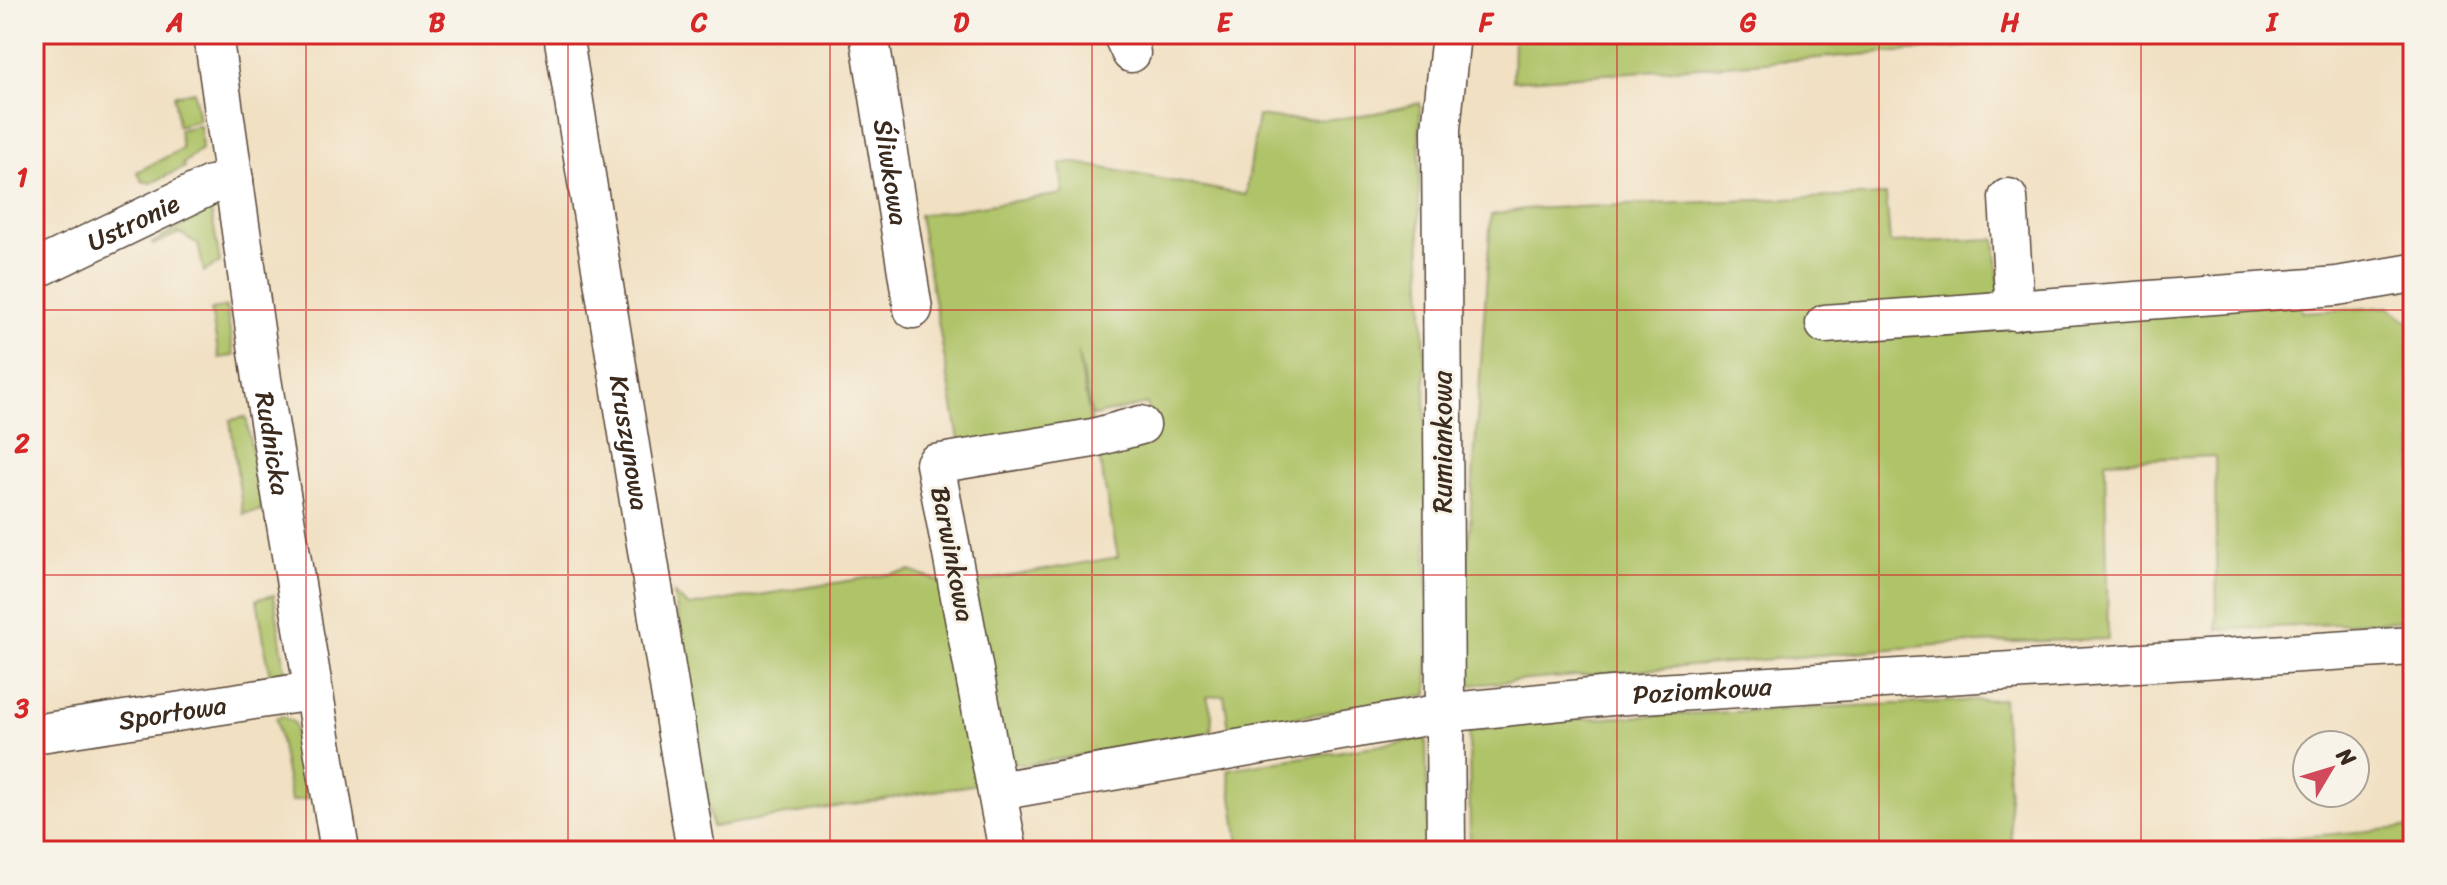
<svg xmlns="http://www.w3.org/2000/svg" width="2447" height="885" font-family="Sriracha,sans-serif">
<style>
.green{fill:#afc367;stroke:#757642;stroke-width:2}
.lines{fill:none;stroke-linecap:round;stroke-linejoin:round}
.street-casing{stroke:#564537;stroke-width:41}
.street{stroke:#fff;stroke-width:38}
.grid{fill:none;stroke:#d62828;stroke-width:2;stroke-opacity:0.55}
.labels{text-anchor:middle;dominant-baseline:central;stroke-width:6;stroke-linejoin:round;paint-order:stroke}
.street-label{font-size:26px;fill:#3b2a1e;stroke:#f7f3e8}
.neatline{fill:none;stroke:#d62828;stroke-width:3}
.grid-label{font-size:26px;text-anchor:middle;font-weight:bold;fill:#d62828}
</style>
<rect width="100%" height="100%" fill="#f7f3e8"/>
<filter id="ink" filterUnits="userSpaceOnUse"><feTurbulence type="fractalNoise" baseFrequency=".0125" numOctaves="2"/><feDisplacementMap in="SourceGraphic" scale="16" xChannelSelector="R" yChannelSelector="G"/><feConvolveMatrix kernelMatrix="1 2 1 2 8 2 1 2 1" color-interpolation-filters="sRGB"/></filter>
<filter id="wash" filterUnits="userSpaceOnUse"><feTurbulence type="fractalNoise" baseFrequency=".006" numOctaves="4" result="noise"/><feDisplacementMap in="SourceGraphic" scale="32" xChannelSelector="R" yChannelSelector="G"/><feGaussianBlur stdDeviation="1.8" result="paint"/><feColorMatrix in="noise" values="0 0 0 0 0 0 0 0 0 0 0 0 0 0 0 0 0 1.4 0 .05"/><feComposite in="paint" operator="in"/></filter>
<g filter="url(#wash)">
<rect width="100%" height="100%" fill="#f1e0c2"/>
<g class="green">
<path d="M1514,34H2136L1513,81Z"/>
<path d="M194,91L199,120L178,126L174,95Z"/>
<path d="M1420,103L1419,211L1425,357L1428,695L1229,729L1224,695L1207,697L1212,714L1211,732L1026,765L1014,763L1002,747L964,584L1118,557L1098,451L1155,438L1147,404L1092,416L1077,351L1091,424L961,451L919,215L1063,194L1060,164L1071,162L1246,195L1258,116C1315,125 1366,117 1420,103Z"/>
<path d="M200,125L202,148L183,164L185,167L151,183L142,181L137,172L182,149L179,130Z"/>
<path d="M1886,195L1890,243L1995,239L2000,292L2297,265L2302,312L2388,307L2413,325V620L2217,630L2215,456L2105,461L2108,639L1948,644L1459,686L1491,215L1525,209Z"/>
<path d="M211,210L220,262L204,272L198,244L179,233L153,245L152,243Z"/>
<path d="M226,307L234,356L219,358L211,310Z"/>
<path d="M246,417L262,510L243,514L230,420Z"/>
<path d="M910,571L944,583L978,784L712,827L696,744L699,741L674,594L689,606Z"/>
<path d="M274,595L285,670L270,676L257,599Z"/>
<path d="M2003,699L2012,851H1470L1469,731L1562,720Z"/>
<path d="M282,716L294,723L307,799L291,801L276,718Z"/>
<path d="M1426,738L1428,851H1240L1228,769Z"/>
<path d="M2413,827V851H2139Z"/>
</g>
</g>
<g filter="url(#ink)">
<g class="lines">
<g class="street-casing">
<g id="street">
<path id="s1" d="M213,34L262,379L340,851"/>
<path id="s2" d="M563,34L696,851"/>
<path id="s3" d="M869,34L913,309"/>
<path d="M1122,34L1131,53"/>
<path d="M2008,198L2015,311"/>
<path id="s4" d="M34,270L211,185L234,180"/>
<path d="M1825,324L2337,286L2413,273"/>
<path id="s5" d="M34,734L312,691"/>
<path id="s6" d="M998,791L1443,713L1611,696L2413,646"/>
<path d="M1008,851L935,464L1093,438L1141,425"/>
<path d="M1446,851L1441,129L1451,34"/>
</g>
</g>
<use href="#street" class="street"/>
</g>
</g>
<path class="grid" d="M306,34V851M568,34V851M830,34V851M1092,34V851M1355,34V851M1617,34V851M1879,34V851M2141,34V851M34,310H2413M34,575H2413"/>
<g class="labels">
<g class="street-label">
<text stroke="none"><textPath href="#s3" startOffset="140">Śliwkowa</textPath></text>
<text stroke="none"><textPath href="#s4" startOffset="110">Ustronie</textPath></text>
<text stroke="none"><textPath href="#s2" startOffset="414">Kruszynowa</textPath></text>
<text transform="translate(1442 442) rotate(-90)">Rumiankowa</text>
<text stroke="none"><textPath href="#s1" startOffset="414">Rudnicka</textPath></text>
<text transform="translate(953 554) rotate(79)">Barwinkowa</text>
<text stroke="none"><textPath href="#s6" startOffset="712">Poziomkowa</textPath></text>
<text stroke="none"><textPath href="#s5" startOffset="140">Sportowa</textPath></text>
</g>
</g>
<rect width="2447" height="885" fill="none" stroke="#f7f3e8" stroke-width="88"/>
<g transform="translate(2331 769) rotate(52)"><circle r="38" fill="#f7f3e8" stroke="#aca397" stroke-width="2"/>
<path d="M0-6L14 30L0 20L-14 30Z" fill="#d1495b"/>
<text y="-12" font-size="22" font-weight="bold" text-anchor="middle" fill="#3b2a1e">N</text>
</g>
<rect x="44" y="44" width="2359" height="797" class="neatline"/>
<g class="grid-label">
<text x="175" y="31">A</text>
<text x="437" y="31">B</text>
<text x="699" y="31">C</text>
<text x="961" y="31">D</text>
<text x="1224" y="31">E</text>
<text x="1486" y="31">F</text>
<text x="1748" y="31">G</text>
<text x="2010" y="31">H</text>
<text x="2272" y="31">I</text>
<text x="22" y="186">1</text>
<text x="22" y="452">2</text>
<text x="22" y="717">3</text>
</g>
</svg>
